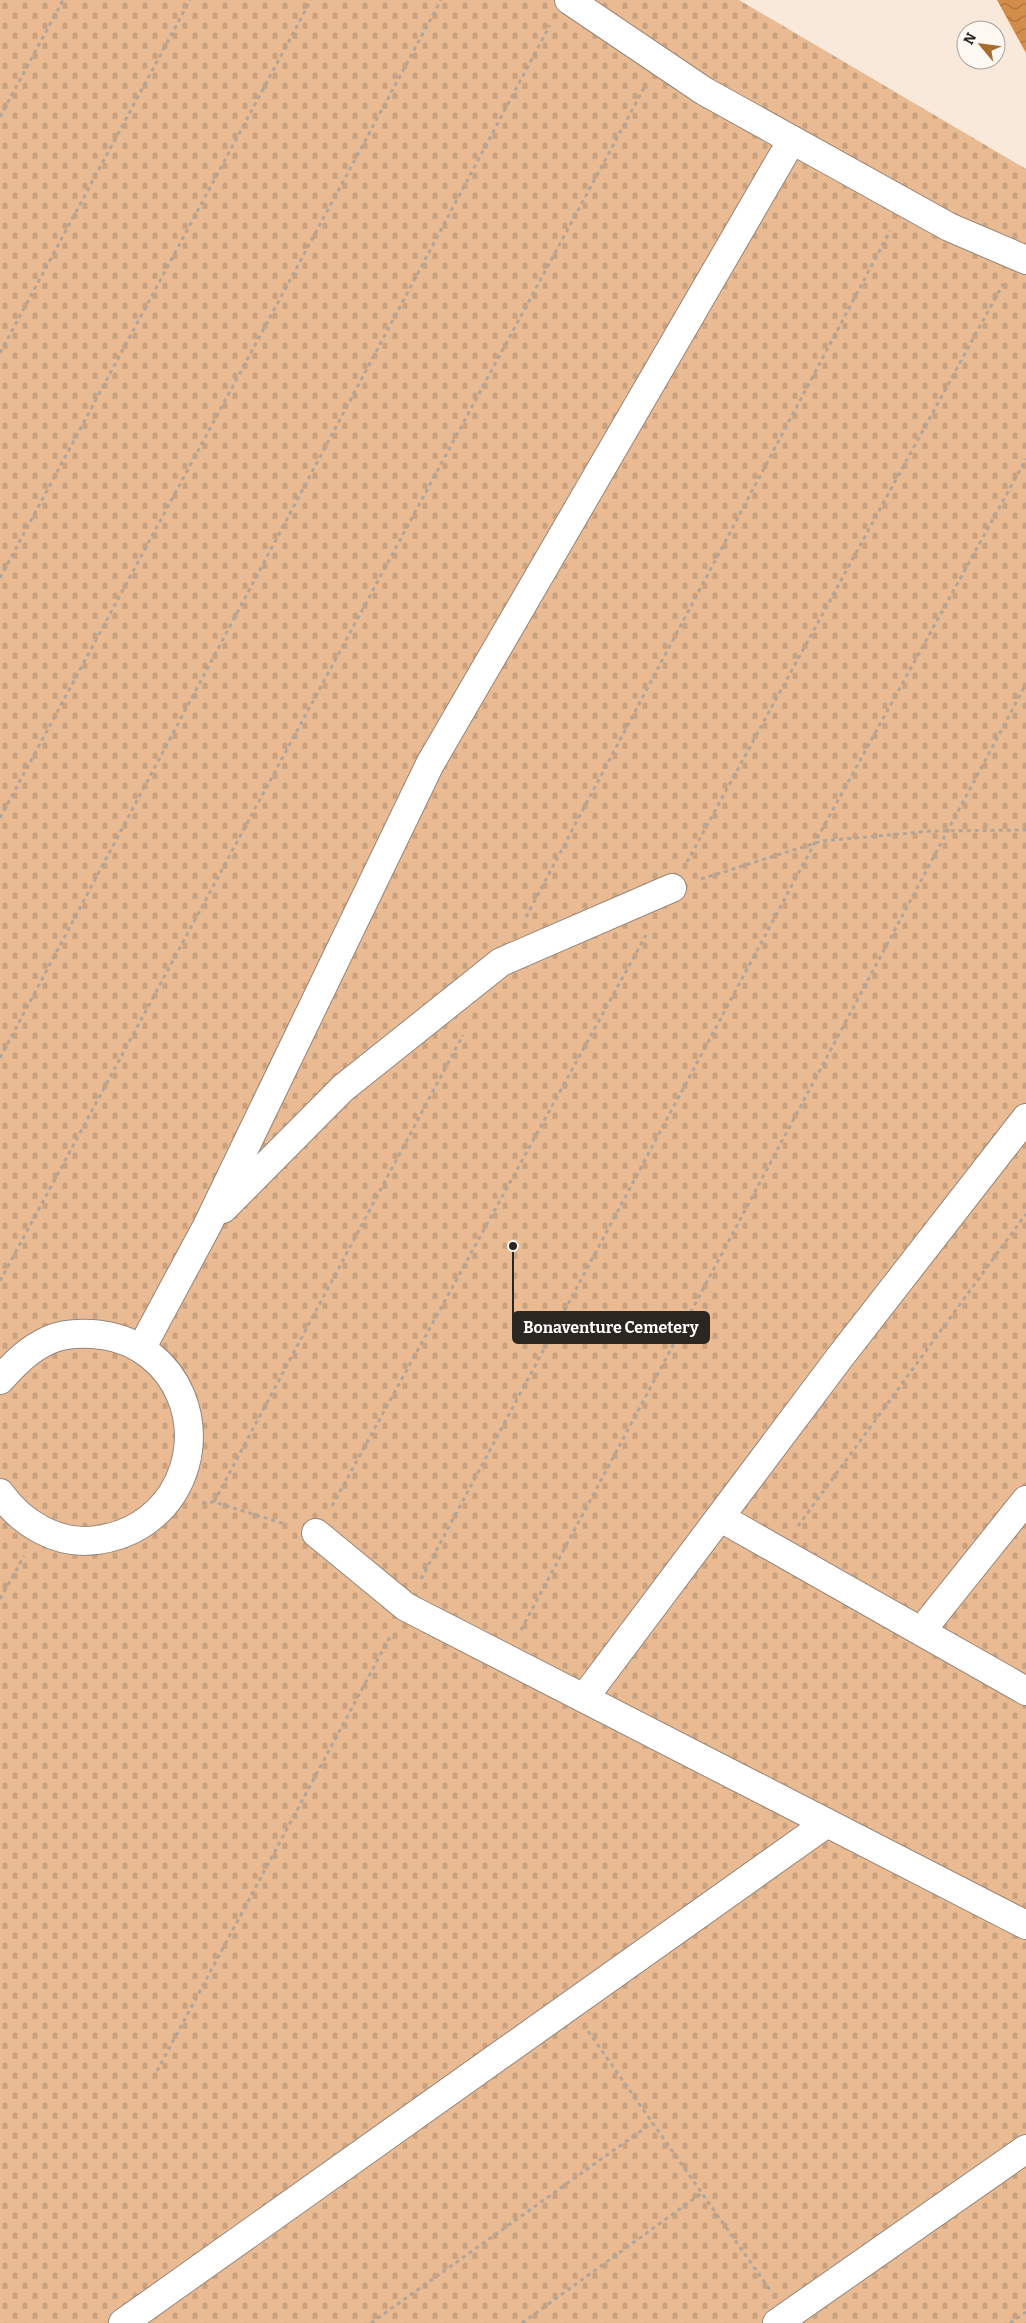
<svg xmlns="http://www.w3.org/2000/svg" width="1026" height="2323" font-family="Bitter,serif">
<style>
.cemetery{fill:url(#cemetery-stones)}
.water{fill:url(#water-waves)}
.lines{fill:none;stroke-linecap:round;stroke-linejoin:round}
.minor-casing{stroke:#95867a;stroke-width:30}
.path{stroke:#b1a59a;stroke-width:3;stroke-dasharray:4 4;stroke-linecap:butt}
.minor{stroke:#fff;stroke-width:28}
.leader{fill:none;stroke:#2c2621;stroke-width:2}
.callout-dot{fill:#2c2621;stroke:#fef8f2;stroke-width:2}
.callout{fill:#2c2621;stroke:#2c2621;stroke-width:2}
.callout-label{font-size:16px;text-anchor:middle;font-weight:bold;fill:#fff}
</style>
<defs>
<pattern id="cemetery-stones" width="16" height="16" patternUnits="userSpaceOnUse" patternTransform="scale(1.25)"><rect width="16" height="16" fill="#eabb92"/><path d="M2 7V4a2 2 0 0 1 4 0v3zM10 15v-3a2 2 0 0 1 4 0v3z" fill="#c9a17e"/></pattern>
<pattern id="water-waves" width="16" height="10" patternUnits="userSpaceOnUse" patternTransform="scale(1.25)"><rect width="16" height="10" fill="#d38d4b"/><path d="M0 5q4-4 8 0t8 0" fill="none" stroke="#ab733e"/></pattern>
</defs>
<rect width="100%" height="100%" fill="#f8e9db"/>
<path class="cemetery" d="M0,0H739L1026,169V2323H0Z"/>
<path class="water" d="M997,0H1026V53Z"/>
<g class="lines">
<g class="minor-casing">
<g id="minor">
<path d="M569,0L704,91L949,227L1026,260"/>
<path d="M223,1209L343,1088L501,962L672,888"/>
<path d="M141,1349L207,1226L430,764L792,140"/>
<path d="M0,1380C15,1363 29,1349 49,1340C65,1333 85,1333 102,1335C178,1346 212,1431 172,1494C155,1520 128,1536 97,1540C58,1546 21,1523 0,1493"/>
<path d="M721,1518L1026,1691"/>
<path d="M316,1533L406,1607L1026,1925"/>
<path d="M922,1630L1026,1500"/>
<path d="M584,1698L840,1357L1026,1118"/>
<path d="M123,2323L827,1823"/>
<path d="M777,2323L1026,2149"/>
</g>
</g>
<g class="path">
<path d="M0,117L63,0"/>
<path d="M0,353L190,0"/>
<path d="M0,578L311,0"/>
<path d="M0,818L441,0"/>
<path d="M687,862L1003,284"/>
<path d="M701,879L822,841L932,831L1026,830"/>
<path d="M526,917L890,231"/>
<path d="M0,1058L550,25"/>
<path d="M0,1281L644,88"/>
<path d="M214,1502L463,1035"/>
<path d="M202,1503L214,1502L285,1524"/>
<path d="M332,1506L646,935"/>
<path d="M798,1526L1026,1214"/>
<path d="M421,1579L814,844L1026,459"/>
<path d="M0,1599L24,1556"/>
<path d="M521,1630L1026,684"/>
<path d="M588,2031L770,2290"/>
<path d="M157,2071L391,1635"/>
<path d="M371,2323L652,2123"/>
<path d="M522,2323L702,2193"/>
<path d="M1010,2323L1026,2312"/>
</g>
<use href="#minor" class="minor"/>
</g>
<path class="leader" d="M513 1246L513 1327"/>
<circle class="callout-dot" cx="513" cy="1246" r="5"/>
<rect class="callout" x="513" y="1312" width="196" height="31" rx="5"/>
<g class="callout-label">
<text x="611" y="1333">Bonaventure Cemetery</text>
</g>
<g transform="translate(981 45) rotate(299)"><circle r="24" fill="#fef8f2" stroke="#aaa49e"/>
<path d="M0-4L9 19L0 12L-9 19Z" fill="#a96c2f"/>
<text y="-8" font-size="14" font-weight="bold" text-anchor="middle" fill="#2c2621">N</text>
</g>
</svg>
